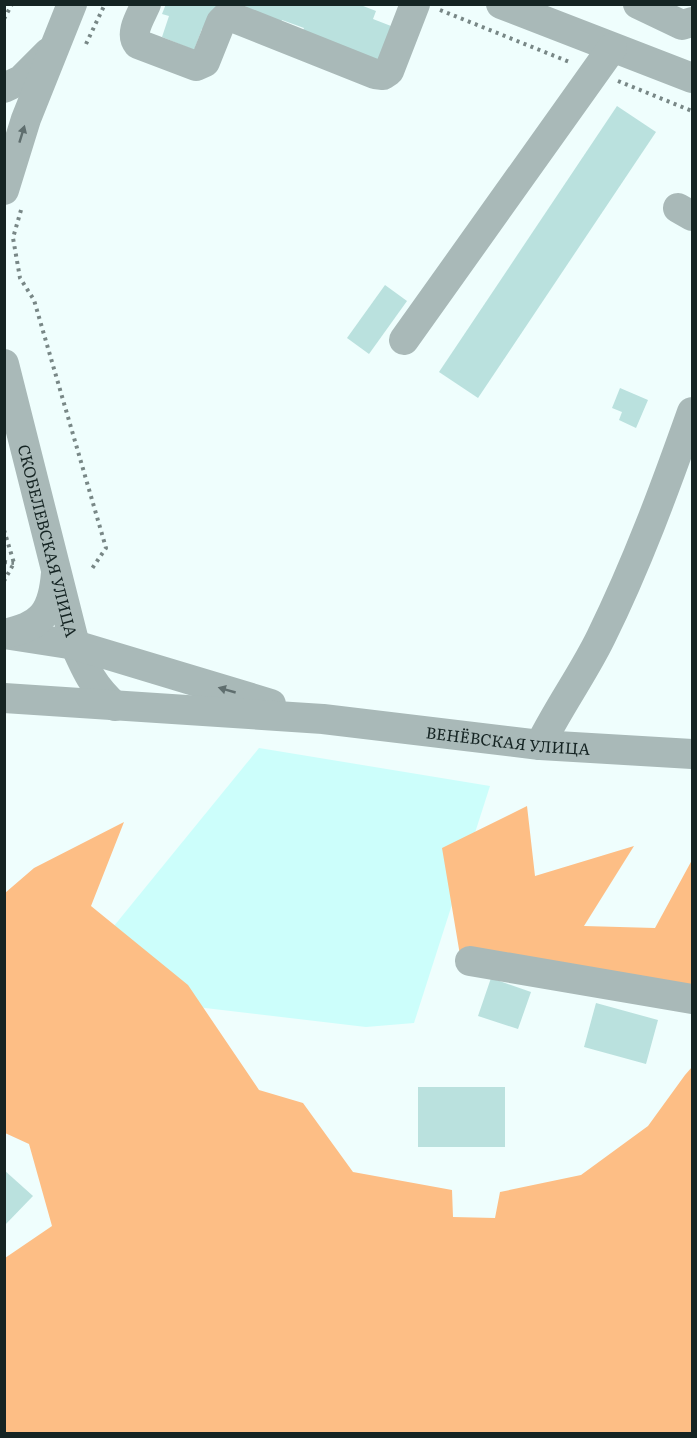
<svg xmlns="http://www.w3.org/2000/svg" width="697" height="1438" font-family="Literata,serif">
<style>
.built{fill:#ccfefb}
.forest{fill:#fdbe85}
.building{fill:#bae1de}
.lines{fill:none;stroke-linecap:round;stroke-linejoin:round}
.path{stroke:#788786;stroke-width:4;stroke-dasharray:3 4.5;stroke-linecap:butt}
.minor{stroke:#a9b9b8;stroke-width:30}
.oneway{fill:#5f6e6e}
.labels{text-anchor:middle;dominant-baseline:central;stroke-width:5;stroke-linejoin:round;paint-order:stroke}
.street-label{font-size:16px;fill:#152423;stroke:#effefd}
</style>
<rect width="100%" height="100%" fill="#effefd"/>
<path class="built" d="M259,748L490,786L414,1023L366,1027L61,991Z"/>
<g class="forest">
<path d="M527,806L535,876L634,846L584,926L655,928L692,860V1006L462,967L442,848Z"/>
<path d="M124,822L91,906L188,985L259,1090L303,1103L353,1172L452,1190L453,1217L495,1218L500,1192L581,1175L648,1126L685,1075L692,1067V1433H5V1258L52,1226L29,1144L5,1133V893L34,868Z"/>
</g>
<g class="building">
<path d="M166,4H219L209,31L202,29L194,50L162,37L169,16L162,14Z"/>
<path d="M241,4H358L376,11L373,19L391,26L374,71L302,33L304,28L282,20L280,24Z"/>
<path d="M617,106L656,132L478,398L439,372Z"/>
<path d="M385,285L407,301L369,354L347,338Z"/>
<path d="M620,388L648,400L636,428L619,420L622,412L612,408Z"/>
<path d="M491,978L531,992L518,1029L478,1016Z"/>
<path d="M596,1003L658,1020L646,1064L584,1047Z"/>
<rect x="418" y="1087" width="87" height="60"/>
<path d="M4,1170L33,1196L4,1226Z"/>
</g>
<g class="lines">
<g class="path">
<path d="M440,10L572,63"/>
<path d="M4,19L12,4"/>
<path d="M86,44L105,4"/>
<path d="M618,81L692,111"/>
<path d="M21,210L13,238L20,278L34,300L106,548L91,570"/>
<path d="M4,530L14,563L4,581"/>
<path d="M4,562L14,563"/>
</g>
<g class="minor">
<path d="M146,4C141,16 129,33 138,44L196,66L205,62L221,22L226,17H232L375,74L383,75L389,71L415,4"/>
<path d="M501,4L692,78"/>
<path d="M638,4L682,25L692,22"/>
<path d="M4,88L21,80L48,53"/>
<path d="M4,190L26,119L72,4"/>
<path d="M678,208L692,216"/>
<path d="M404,340L612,48"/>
<path id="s1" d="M4,364L75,645C87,672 93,686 115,706"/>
<path d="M4,634L75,645L271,704"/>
<path d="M4,634C43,626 53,611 56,573"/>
<path id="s2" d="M4,698L323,719L540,745L692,754"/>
<path d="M540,745C558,708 583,674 601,637C637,564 665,488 692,412"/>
<path d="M470,961L692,999"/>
</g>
</g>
<defs><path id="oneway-solid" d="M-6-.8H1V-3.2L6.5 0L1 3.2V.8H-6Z" transform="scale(1.5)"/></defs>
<g class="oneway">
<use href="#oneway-solid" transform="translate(22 134) rotate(-73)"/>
<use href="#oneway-solid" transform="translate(227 690) rotate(-164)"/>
</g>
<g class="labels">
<g class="street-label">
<text stroke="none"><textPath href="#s1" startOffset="182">СКОБЕЛЕВСКАЯ УЛИЦА</textPath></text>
<text stroke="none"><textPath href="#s2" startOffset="506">ВЕНЁВСКАЯ УЛИЦА</textPath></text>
</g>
</g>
<rect width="697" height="1438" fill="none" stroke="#152423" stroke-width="12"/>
</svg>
